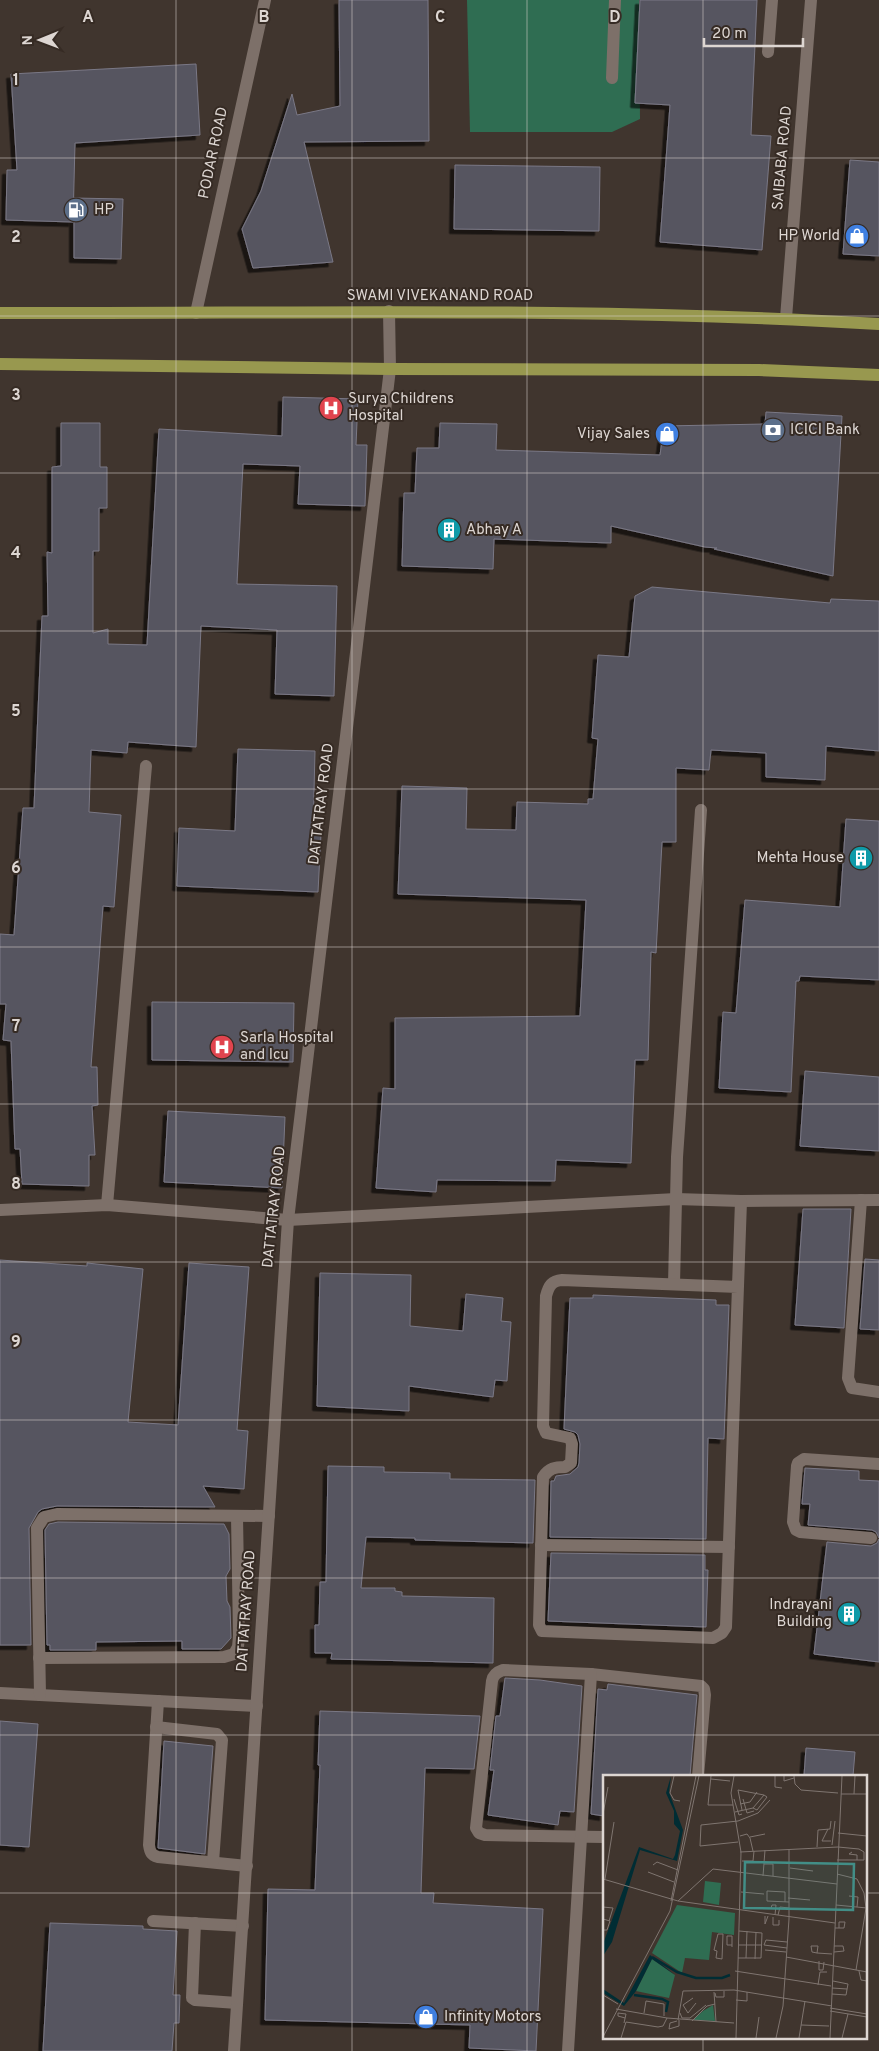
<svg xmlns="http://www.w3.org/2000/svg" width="879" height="2051" font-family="Overpass,sans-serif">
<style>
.green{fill:#2f6d52}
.building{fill:#565561;stroke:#7a7885;filter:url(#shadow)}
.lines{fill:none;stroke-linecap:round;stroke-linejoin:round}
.street{stroke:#7d7069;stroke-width:12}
.primary{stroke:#98984f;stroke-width:12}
.grid{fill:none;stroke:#ddd6d2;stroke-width:1;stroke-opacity:0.55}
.labels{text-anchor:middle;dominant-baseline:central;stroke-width:4;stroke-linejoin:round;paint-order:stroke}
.street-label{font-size:15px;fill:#ddd6d2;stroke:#362b24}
.poi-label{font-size:15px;fill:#ddd6d2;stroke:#362b24;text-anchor:start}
.inset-river{fill:none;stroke:#002d34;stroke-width:2.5}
.inset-road{fill:none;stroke:#7f7570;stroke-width:1}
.view{fill:#428e87;fill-opacity:0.15;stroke:#428e87;stroke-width:2.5}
.inset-edge{fill:none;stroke:#ddd6d2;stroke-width:2.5}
.grid-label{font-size:16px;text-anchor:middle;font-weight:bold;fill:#ddd6d2;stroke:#362b24;stroke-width:4;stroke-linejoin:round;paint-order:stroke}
</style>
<defs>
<filter id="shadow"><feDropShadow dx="-4.5" dy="4.5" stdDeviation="0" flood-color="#0009"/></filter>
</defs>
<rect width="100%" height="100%" fill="#40352e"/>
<path class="green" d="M467,0H639L640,119L612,132H470Z"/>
<g class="building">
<path d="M339,0H428L429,141L304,142L333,262L253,268L242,229L261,191L292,94L297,115L340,106Z"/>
<path d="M640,0H757L751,135L771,136L762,250L660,242L670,105L635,103Z"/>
<path d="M196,64L200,135L75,143L73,222L6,220L7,170H17L11,74Z"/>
<path d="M850,160L879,162V256L843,254Z"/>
<path d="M455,165L600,167L599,231L454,229Z"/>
<path d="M74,198L123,199L121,259L74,258Z"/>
<path d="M283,397L358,399L356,445H367L365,506L298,504L300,466L243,464L237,584L337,586L334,696L275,694L277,630L201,626L196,747L128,742L127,753L91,750L89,812L121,815L114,907L103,906L91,1067H97L98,1105L92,1106L95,1155H89V1186L22,1184L20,1149H15L11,1041L3,1040L6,1004H0V934L14,935L23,808H34L42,616H48L47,552L52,553V467L61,466V423H100V467H107V508H99V551H93V633L108,629V644L147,645L159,429L282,436Z"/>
<path d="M766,412L842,416L833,576L714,549L717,548L705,547L611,526V543L494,539L493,569L402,566L404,493H415L417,448H439L440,423L497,424L496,450L660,455L664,426L765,424Z"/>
<path d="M652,587L830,603L831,599L879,601V751L826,746L825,780L766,777V753L711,750L709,770L676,768V842H662L656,953L651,952L648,1060H635L631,1163L556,1160L555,1181L437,1180L436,1192L376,1188L383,1088L395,1089V1018L580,1016L586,900L398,894L402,786L467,788L466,829L516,830L517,802L588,804V799H593L598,739L592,738L598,655L629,657L635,596Z"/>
<path d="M238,749L315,751L313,834H321L318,892L177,886L179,828L235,831Z"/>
<path d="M846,819L879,821V980L800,976L799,981H796L791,1092L719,1088L723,1012L736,1013L745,900L840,907Z"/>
<path d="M152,1002L294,1003L293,1062L152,1060Z"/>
<path d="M805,1071L879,1077V1151L800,1146Z"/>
<path d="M168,1111L285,1117L282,1188L164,1182Z"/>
<path d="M803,1209H851L844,1328L795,1325Z"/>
<path d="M865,1259L879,1260V1330L860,1329Z"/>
<path d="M0,1260L87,1266V1263L143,1269L128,1422L178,1425L189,1263L249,1267L237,1430L248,1431L244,1489L203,1486L215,1507L57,1506L42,1509L38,1512L29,1528L31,1645H0Z"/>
<path d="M320,1273L411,1275L410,1326L463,1331L466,1294L503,1298L501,1321L511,1322L507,1381L495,1380L493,1397L409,1386V1411L317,1406Z"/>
<path d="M593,1295L716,1300V1305H729L724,1439L708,1438L706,1539L550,1537L551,1481H554L556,1476L570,1474L578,1467L579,1463L580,1444L578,1435L575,1432L564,1429L570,1298H593Z"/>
<path d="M328,1466L384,1467V1472L450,1473V1479L535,1480L533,1543L415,1540V1538L366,1537L361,1588H395V1591L402,1592V1596L494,1598L493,1663L331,1659L332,1653H315V1625H319L320,1582H326Z"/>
<path d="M805,1468L859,1471V1480L879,1481V1538L876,1532L872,1530L808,1525L810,1504H802Z"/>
<path d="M58,1522L224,1524L229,1534L230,1569L226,1576L227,1601L230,1607L231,1638L221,1649H182V1641L96,1642V1650H50V1645H47L45,1530L49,1524Z"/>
<path d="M879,1539V1662L814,1654L827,1542L871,1546L877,1543Z"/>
<path d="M551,1553L705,1555V1570H708L706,1627L548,1621Z"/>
<path d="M505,1678L540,1680L582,1686L574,1812L560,1811L558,1825L488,1815L494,1770H490L496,1716H500Z"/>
<path d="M608,1684L697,1695L690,1776H604V1816L591,1814L598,1689L607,1690Z"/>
<path d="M320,1711L480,1716L474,1769L425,1768L421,1893H434L433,1903L543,1909L536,2051L469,2048L470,2025L265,2020L268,1889L315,1890L320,1765H318Z"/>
<path d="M0,1721L38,1724L29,1847L0,1845Z"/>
<path d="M164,1741L213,1746L205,1854L158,1848Z"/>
<path d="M806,1748L855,1752L853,1776H804Z"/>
<path d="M50,1923L143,1926V1929L177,1931L173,1995H180L179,2023H174L172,2051H43Z"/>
</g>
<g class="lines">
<g class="street">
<path d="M768,52L772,0"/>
<path d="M612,78L615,0"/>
<path d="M196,313L265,0"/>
<path d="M786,318L811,0"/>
<path d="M861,1200L848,1378L852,1388L879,1392"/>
<path d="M107,1205L146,766"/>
<path d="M0,1210L107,1205L288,1220L676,1199L741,1201L879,1200"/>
<path d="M674,1284L677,1157L701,810"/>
<path d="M738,1287L562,1280C552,1281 549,1285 546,1296L543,1426L546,1433L570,1438L572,1444L571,1463L565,1467C555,1467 549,1468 543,1477L539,1625L542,1631L713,1638L722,1633L726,1627L741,1201"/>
<path d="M871,1538L800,1532L796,1530L793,1522L797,1466L798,1463L804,1459L879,1464"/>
<path d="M541,1545L729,1547"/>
<path d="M39,1658L224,1657L234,1654L238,1647L239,1636L237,1516"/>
<path d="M0,1693L257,1706"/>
<path d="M40,1695L37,1528L44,1517L57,1514L269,1516"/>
<path d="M158,1701L149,1845C150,1852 151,1855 158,1857L247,1866"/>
<path d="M156,1727L217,1734L222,1740L213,1862"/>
<path d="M604,1837L485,1835L479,1833L476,1828L492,1681C493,1675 497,1672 503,1670L591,1674L701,1686L704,1689L705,1695L698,1776"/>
<path d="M153,1921L243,1926"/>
<path d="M195,1923L192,1998L195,2000L237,2003"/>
<path d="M234,2051L288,1220L390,369L389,311"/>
<path d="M568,2051L591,1674"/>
</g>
<g class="primary">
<path d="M0,313C293,314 586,306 879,324"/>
<path d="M0,364L390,369L759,370L879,375"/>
</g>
</g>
<path class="grid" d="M176,0V2051M352,0V2051M527,0V2051M703,0V1776M0,158H879M0,316H879M0,473H879M0,631H879M0,789H879M0,947H879M0,1104H879M0,1262H879M0,1420H879M0,1578H879M0,1735H879M0,1893H604M865,1893H879M703,2037V2051"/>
<defs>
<g id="fuel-disc" transform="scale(1.25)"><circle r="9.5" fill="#5c6f8a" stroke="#362b24"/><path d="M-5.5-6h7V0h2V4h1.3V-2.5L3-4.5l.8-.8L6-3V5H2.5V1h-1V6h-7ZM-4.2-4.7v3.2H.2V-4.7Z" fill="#fff"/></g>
<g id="shop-disc" transform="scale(1.25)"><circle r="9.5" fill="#3f7fe0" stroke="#362b24"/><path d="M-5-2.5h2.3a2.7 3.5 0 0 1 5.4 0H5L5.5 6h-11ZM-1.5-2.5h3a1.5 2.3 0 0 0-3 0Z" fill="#fff"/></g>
<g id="hospital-disc" transform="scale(1.25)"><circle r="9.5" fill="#e0444e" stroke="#362b24"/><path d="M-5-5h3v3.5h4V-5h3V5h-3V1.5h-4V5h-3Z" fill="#fff"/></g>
<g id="bank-disc" transform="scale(1.25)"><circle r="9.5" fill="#5c6f8a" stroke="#362b24"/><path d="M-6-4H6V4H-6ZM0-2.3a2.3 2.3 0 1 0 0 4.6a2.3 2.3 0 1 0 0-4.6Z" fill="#fff"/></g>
<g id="building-disc" transform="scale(1.25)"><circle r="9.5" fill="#0f9aa8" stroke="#362b24"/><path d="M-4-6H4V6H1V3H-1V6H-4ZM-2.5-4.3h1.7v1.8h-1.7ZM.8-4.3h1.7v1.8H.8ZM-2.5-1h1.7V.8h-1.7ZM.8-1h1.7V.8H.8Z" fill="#fff"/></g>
</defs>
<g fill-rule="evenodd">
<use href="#fuel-disc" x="76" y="210"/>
<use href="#shop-disc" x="857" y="236"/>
<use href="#hospital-disc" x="331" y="408"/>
<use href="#bank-disc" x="773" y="430"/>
<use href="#shop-disc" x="667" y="434"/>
<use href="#building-disc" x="449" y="530"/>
<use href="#building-disc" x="861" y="858"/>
<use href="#hospital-disc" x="222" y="1047"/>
<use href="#building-disc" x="849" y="1614"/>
<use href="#shop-disc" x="426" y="2017"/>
</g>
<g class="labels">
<g class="street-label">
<text transform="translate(214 153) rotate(-78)">PODAR ROAD</text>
<text transform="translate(783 158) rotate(-85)">SAIBABA ROAD</text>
<text x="440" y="296">SWAMI VIVEKANAND ROAD</text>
<text transform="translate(322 804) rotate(-83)">DATTATRAY ROAD</text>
<text transform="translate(275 1207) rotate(-84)">DATTATRAY ROAD</text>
<text transform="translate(247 1611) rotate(-86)">DATTATRAY ROAD</text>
</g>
<g class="poi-label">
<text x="94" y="210">HP</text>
<text x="840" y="236" text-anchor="end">HP World</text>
<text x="348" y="399">Surya Childrens<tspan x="348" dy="17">Hospital</tspan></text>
<text x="790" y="430">ICICI Bank</text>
<text x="650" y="434" text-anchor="end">Vijay Sales</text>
<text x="466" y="530">Abhay A</text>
<text x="844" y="858" text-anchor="end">Mehta House</text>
<text x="240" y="1038">Sarla Hospital<tspan x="240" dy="17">and Icu</tspan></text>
<text x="832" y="1605" text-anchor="end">Indrayani<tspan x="832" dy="17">Building</tspan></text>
<text x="444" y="2017">Infinity Motors</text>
</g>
</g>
<g transform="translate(603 1775)">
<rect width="264" height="264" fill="#40352e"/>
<path d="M102,106L118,108L116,130L100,127ZM74,130L132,138L131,160L109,157L106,185L82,183L79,198L49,178ZM49,184L72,200L66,223L33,216ZM110,230L112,246L90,245L100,236Z" fill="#2f6d52"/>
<path d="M68,1L66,17L80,55L74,86L37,75L9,167L0,181V169L36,72L70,84L72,80L77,56L71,49V36L63,18ZM47,180L72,200L49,184L33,216L21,231L0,218V214L21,228Z" fill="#002d34"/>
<path class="inset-river" d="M49,182L74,197L93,203H119L127,200M31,220L59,224L65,227L63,237"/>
<path class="inset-road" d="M71,1L67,18L71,25L77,26M108,1L105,30H130M131,1L128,18L138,77L133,263M172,1V12L179,13M181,1V6L191,3M191,1L192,9L198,15L235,18M108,4L127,6M238,19H264M251,19L252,1M131,24L136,40L139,39M140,24L144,38L151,36M137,29L147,27L154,17M150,33L154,35L164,22L161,20M132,37L150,33L161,20L135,15L139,35M0,39L5,12M225,54L219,66H228M235,58L264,61M137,61L144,59L147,63L150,76M147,62L162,59M135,67L97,71L98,50L135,46L155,38L167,25M229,70L232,46M214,72L215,55L227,54L228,46M137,77L235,72M249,77L246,79L254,80V85M234,85H261V77L256,74L235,72M139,86H150L151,76M161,89H170V101M50,90L54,87L75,95M187,93L210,96M45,97L71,107M234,99L254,104L261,118L263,133L253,195M160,101L162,75M0,104L75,126L232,148M2,104L11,47M138,117L161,119M246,121L255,122L254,132M185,123L207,125M68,126L93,1M75,126L110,94L234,109M182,127V117L164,116V126L186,127M233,130L264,133M0,132L10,133L6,146M168,133L169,130H173L172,140M175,140L177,132L186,133M162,141V149L165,141M170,142V150H176V145M0,144L7,146L4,155H0M232,153H241L242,147H236V153M115,159H120L119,184L113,183L114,176L111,175ZM135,170H158M231,171H240L241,176L231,177M129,172V161H124V170H129M184,173L161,170L163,165L184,167M162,175L183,177M214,178L215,171H208L209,177L214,178L229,179M183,182L264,197M135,183H158L159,158L136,156M143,183L144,156M152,184L153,157M216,186V195H220L221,187M132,196L228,211M256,196L258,205L264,206M215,210L217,197H224M229,213L244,214M111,217L113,247M112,218L113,222H121V216M229,219L243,220L245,209L230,206M0,220L15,229M90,223L80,230L85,238L93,228M133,225L144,226V217M227,233L264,239M13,234L64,243M227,236L264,242M41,238L43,226L61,229V241M77,238L79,243H87L103,230M75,245L80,216L131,215L229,231M74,246L67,248L66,254L76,251V245M89,246L104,231L112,229M21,248L23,239L15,238V241L22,243M198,250L226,251M0,262L67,136L96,1M18,263L23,247L55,252L60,251L64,243L131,248M153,263L156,242M173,263L180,231L186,144V74M196,263L202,226M227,263L239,1M239,263L245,239"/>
<path class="view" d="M142,87L251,89L250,135L141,133Z"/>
<rect width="264" height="264" class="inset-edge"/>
</g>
<g class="grid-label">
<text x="88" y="22">A</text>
<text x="264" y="22">B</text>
<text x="440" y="22">C</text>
<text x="615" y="22">D</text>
<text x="16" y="85">1</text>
<text x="16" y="242">2</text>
<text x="16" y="400">3</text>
<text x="16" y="558">4</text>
<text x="16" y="716">5</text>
<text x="16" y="873">6</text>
<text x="16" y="1031">7</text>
<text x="16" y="1189">8</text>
<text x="16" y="1347">9</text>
</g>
<g transform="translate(40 40) rotate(269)" stroke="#362b24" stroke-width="4" paint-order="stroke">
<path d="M0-4L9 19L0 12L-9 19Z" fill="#ddd6d2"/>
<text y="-8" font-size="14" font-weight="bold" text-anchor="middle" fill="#ddd6d2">N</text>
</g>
<path d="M704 38v8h99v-8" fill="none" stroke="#ddd6d2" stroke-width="2.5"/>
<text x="712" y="38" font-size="15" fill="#ddd6d2" stroke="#362b24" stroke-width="4" paint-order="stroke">20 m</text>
</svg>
